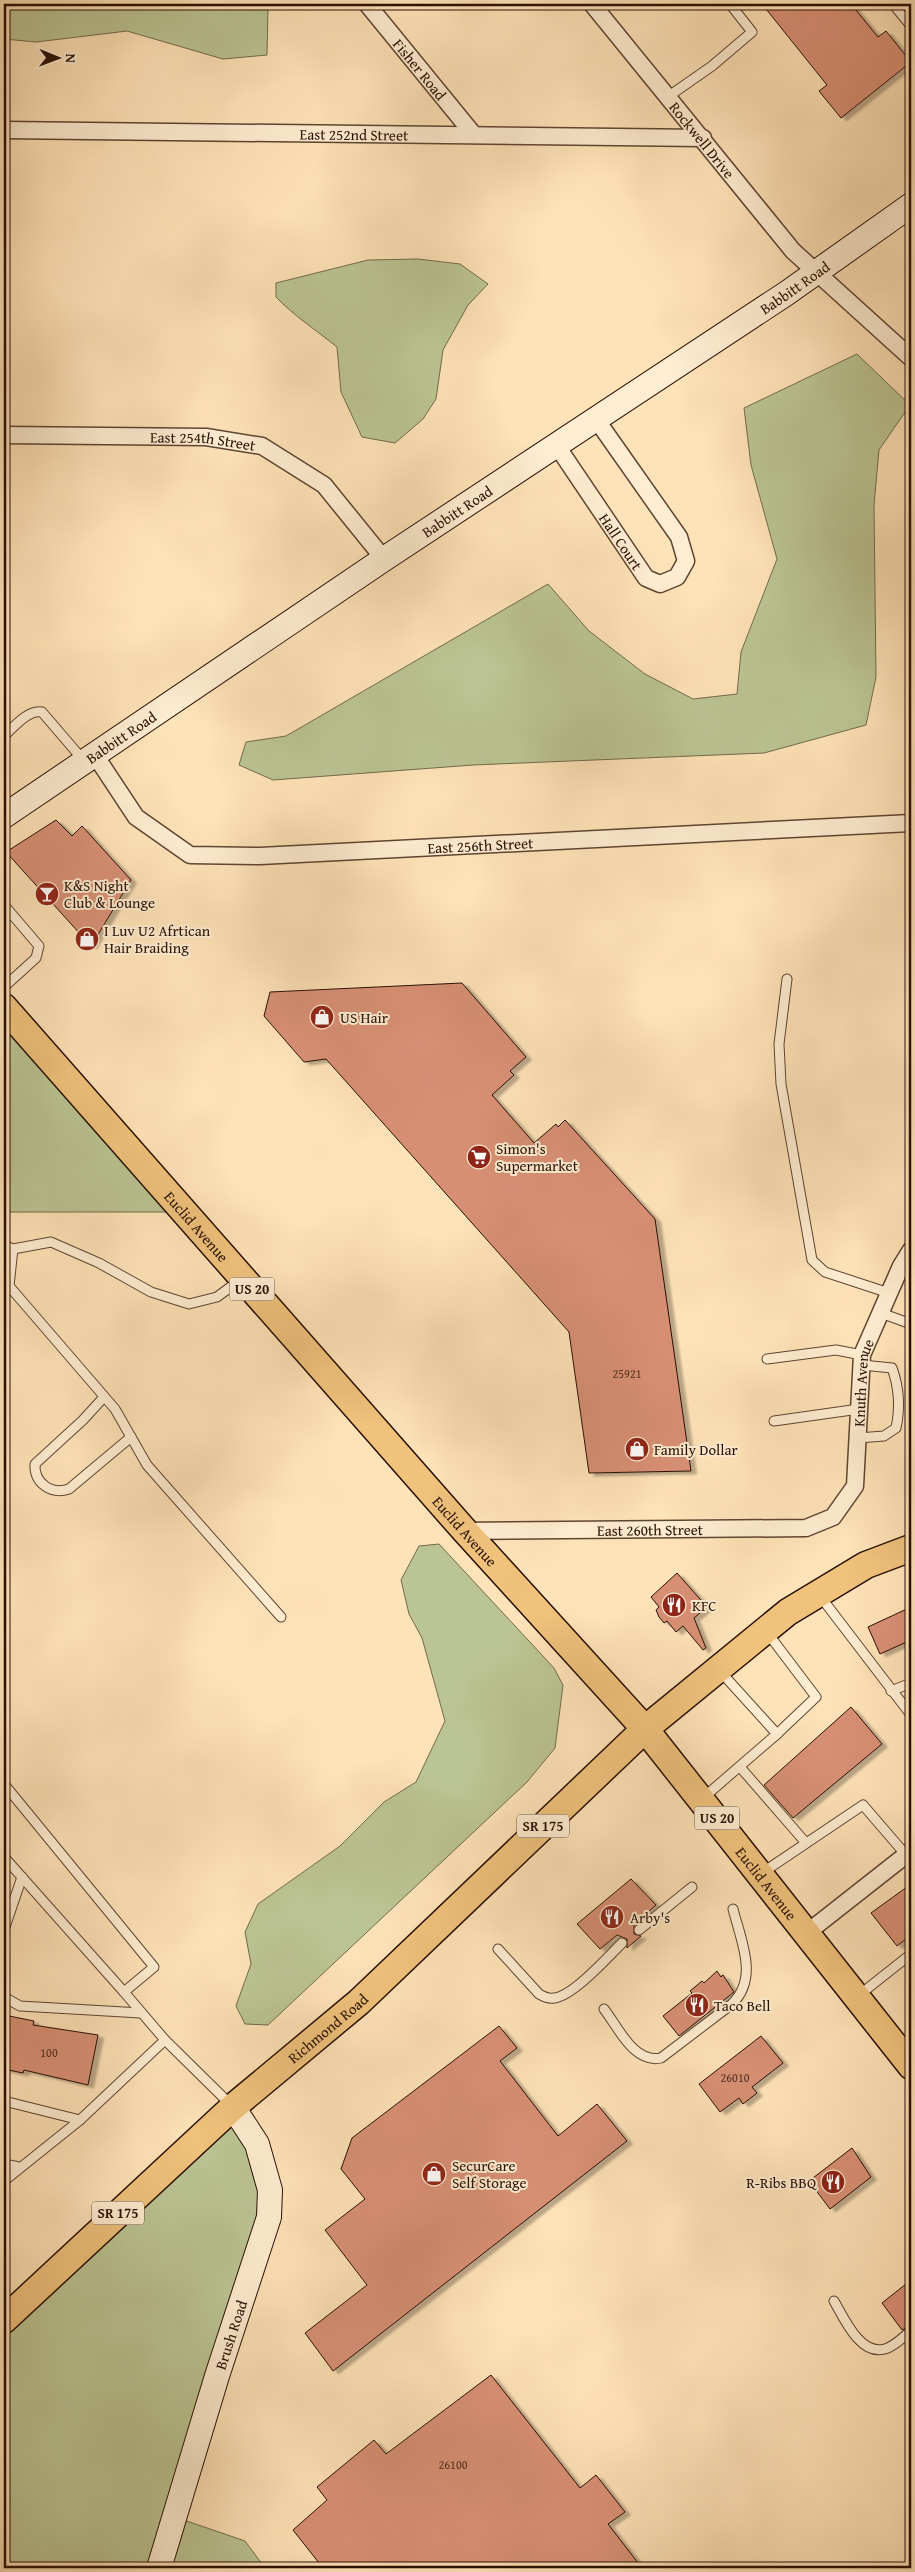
<svg xmlns="http://www.w3.org/2000/svg" width="915" height="2572" font-family="'Gentium Book Plus',serif">
<style>
.green{fill:#bbc593;stroke:#726a4c}
.building{fill:#d89074;stroke:#280f04;filter:url(#shadow)}
.lines{fill:none;stroke-linecap:round;stroke-linejoin:round}
.lane-casing{stroke:#5e4431;stroke-width:11}
.street-casing{stroke:#5e4431;stroke-width:19}
.secondary-casing{stroke:#280f04;stroke-width:26}
.primary-casing{stroke:#280f04;stroke-width:29}
.lane{stroke:#ffedd1;stroke-width:9}
.street{stroke:#ffedd1;stroke-width:16}
.secondary{stroke:#ffedd1;stroke-width:24}
.primary{stroke:#f0c27c;stroke-width:26}
.labels{text-anchor:middle;dominant-baseline:central;stroke-width:4;stroke-linejoin:round;paint-order:stroke}
.number-label{font-size:12px;fill:#542f20}
.shield{fill:#ffedd1;stroke:#685242;stroke-width:1}
.shield-label{font-size:14px;font-weight:bold;fill:#280f04}
.street-label{font-size:15px;fill:#280f04;stroke:#ffedd1}
.poi-label{font-size:15px;fill:#280f04;stroke:#ffedd1;text-anchor:start}
</style>
<defs>
<filter id="shadow"><feDropShadow dx="5.5" dy="3" stdDeviation="1" flood-color="#0004"/></filter>
</defs>
<rect width="100%" height="100%" fill="#ffe3b8"/>
<filter id="stains"><feTurbulence type="fractalNoise" baseFrequency=".004" numOctaves="4"/><feColorMatrix values="0 0 0 0 .2 0 0 0 0 .09 0 0 0 0 .02 0 0 0 .5 -.17"/></filter>
<radialGradient id="worn" r=".72"><stop offset=".6" stop-color="#630" stop-opacity="0"/><stop offset="1" stop-color="#630" stop-opacity=".3"/></radialGradient>
<g class="green">
<path d="M4,4H265L268,7L267,55L223,59L127,31L36,42L4,39Z"/>
<path d="M418,259L460,264L488,284L468,305L443,350L436,399L423,419L395,443L362,437L341,392L337,347C316,330 294,316 276,297V283L368,260Z"/>
<path d="M857,354L910,405L879,450L874,505L876,677L866,725L764,753L473,765L273,780L239,765L246,742L286,736L548,584L589,631L645,674L693,699L737,694L741,652L777,559L751,465L744,408Z"/>
<path d="M4,1007L184,1212H4Z"/>
<path d="M439,1544L554,1668L563,1685L555,1748L527,1782L268,2025L245,2024L236,2006L251,1964L245,1932L258,1904L340,1846L384,1802L416,1782L445,1721L422,1638L409,1614L401,1580L419,1546Z"/>
<path d="M233,2107L270,2190L175,2517L245,2541L265,2568H4V2320Z"/>
</g>
<g class="building">
<path d="M762,4H851L878,37L886,31L911,62L841,118L819,91L827,85Z"/>
<path d="M56,820L72,836L82,826L131,880L91,946L6,852Z"/>
<path d="M462,983L526,1057L510,1071L514,1075L492,1095L534,1143L556,1124L558,1127L565,1120L655,1219L691,1471L589,1473L569,1332L326,1059L304,1062L264,1016L270,992Z"/>
<path d="M677,1573L707,1607L694,1618L706,1648L703,1650L683,1626L676,1632L667,1621L664,1623L659,1617L656,1610L659,1607L651,1597Z"/>
<path d="M911,1607V1640L880,1654L868,1627Z"/>
<path d="M851,1707L882,1744L793,1818L764,1785Z"/>
<path d="M631,1879L656,1905L634,1924V1934L641,1936L627,1948V1939L617,1935L600,1949L577,1924Z"/>
<path d="M911,1884V1935L897,1946L871,1913Z"/>
<path d="M717,1971L721,1977L723,1975L734,1992L679,2036L663,2016L692,1993L690,1991L702,1981L704,1983Z"/>
<path d="M4,2015L34,2021L33,2025L98,2035L88,2085L24,2070L23,2073L4,2069Z"/>
<path d="M499,2026L517,2048L500,2061L558,2136L597,2104L627,2141L333,2371L305,2333L367,2285L325,2230L365,2199L341,2169L352,2138Z"/>
<path d="M761,2036L783,2063L752,2087L757,2093L743,2104L739,2098L720,2112L699,2084Z"/>
<path d="M852,2148L871,2177L830,2209L809,2181Z"/>
<path d="M911,2280V2325L902,2330L882,2303Z"/>
<path d="M491,2375L580,2488L596,2475L625,2512L608,2524L642,2568H323L293,2530L327,2500L317,2487L374,2440L386,2454Z"/>
</g>
<g class="lines">
<g class="lane-casing">
<g id="lane">
<path d="M893,4L911,26"/>
<path d="M669,96L712,66L752,32L730,4"/>
<path d="M4,736C13,728 28,709 42,712L84,761"/>
<path d="M4,905L39,946L36,958L4,987"/>
<path d="M787,979L779,1044L781,1084L812,1260L825,1272L889,1293"/>
<path d="M4,1245L13,1249L51,1242L99,1263L151,1292L189,1304L217,1297L240,1280"/>
<path d="M13,1249L9,1286L115,1409L147,1465L281,1617"/>
<path d="M881,1313L911,1324"/>
<path d="M767,1359L836,1350L862,1355"/>
<path d="M104,1397L83,1420L35,1464C34,1483 51,1495 69,1489L131,1437"/>
<path d="M774,1421L859,1409"/>
<path d="M858,1438L884,1436L896,1428C900,1409 899,1387 892,1368L862,1365"/>
<path d="M820,1596L911,1715"/>
<path d="M766,1631L816,1697L777,1734"/>
<path d="M891,1691L911,1683"/>
<path d="M740,1767L806,1843"/>
<path d="M4,1784L154,1967L124,1992L165,2040L231,2105"/>
<path d="M703,1798L777,1734L719,1670"/>
<path d="M4,1857L124,1992"/>
<path d="M762,1873L863,1805L906,1855"/>
<path d="M4,1930L22,1877"/>
<path d="M639,1930L692,1887"/>
<path d="M498,1949L539,1994C544,1997 548,1999 554,1998C573,1996 608,1957 622,1943"/>
<path d="M858,1996L911,1954"/>
<path d="M4,1997L20,2006L141,2013"/>
<path d="M604,2009C618,2027 634,2064 661,2058L732,2004C759,1978 741,1941 733,1909"/>
<path d="M4,2101L80,2120"/>
<path d="M4,2164L19,2167"/>
<path d="M4,2181L80,2120L165,2040"/>
<path d="M834,2301C844,2318 860,2356 885,2349C895,2346 903,2337 911,2331"/>
</g>
</g>
<g class="street-casing">
<g id="street">
<path id="s1" d="M367,4L474,135"/>
<path id="s2" d="M592,4L793,251L911,358"/>
<path id="s3" d="M4,130L703,138"/>
<path id="s4" d="M4,435L206,437L262,446L324,485L384,559"/>
<path id="s5" d="M557,446L646,578L660,584L677,577L686,561L679,537L596,419"/>
<path id="s6" d="M95,755L136,817L190,855L260,856L911,823"/>
<path id="s7" d="M465,1531L806,1528L833,1517L855,1486L862,1355L901,1266L911,1250"/>
<path d="M808,1932L911,1851"/>
</g>
</g>
<g class="secondary-casing">
<g id="secondary">
<path id="s8" d="M4,816L384,559L787,293L911,205"/>
<path id="s9" d="M159,2568L217,2376L269,2217L270,2190L257,2144L233,2107"/>
</g>
</g>
<g class="primary-casing">
<g id="primary">
<path id="s10" d="M4,1007L465,1531L645,1729L911,2066"/>
<path id="s11" d="M4,2320L233,2107L359,2002L645,1729L788,1612L866,1565L911,1548"/>
</g>
</g>
<use href="#lane" class="lane"/>
<use href="#street" class="street"/>
<use href="#secondary" class="secondary"/>
<use href="#primary" class="primary"/>
</g>
<defs>
<g id="bar-disc" transform="scale(1.25)"><circle r="9.5" fill="#8f2418" stroke="#ffedd1"/><path d="M-6-5H6L.8 .8V4.5H3.5V6h-7V4.5H-.8V.8Z" fill="#fff"/></g>
<g id="shop-disc" transform="scale(1.25)"><circle r="9.5" fill="#8f2418" stroke="#ffedd1"/><path d="M-5-2.5h2.3a2.7 3.5 0 0 1 5.4 0H5L5.5 6h-11ZM-1.5-2.5h3a1.5 2.3 0 0 0-3 0Z" fill="#fff"/></g>
<g id="supermarket-disc" transform="scale(1.25)"><circle r="9.5" fill="#8f2418" stroke="#ffedd1"/><path d="M-6-5.5h2.5l.6 2H6L4.5 2H-2.5L-4.4-4H-6ZM-1.5 3.2a1.3 1.3 0 1 0 .1 0ZM3 3.2a1.3 1.3 0 1 0 .1 0Z" fill="#fff"/></g>
<g id="restaurant-disc" transform="scale(1.25)"><circle r="9.5" fill="#8f2418" stroke="#ffedd1"/><path d="M-5-6h1v4h1v-4h1v4h1v-4h1v5L-1.5 .5V6h-2V.5L-5-1ZM5-6V6H3V1.5H1.5Q1.5-4 5-6Z" fill="#fff"/></g>
</defs>
<g fill-rule="evenodd">
<use href="#bar-disc" x="47" y="894"/>
<use href="#shop-disc" x="87" y="939"/>
<use href="#shop-disc" x="322" y="1017"/>
<use href="#supermarket-disc" x="479" y="1157"/>
<use href="#shop-disc" x="637" y="1449"/>
<use href="#restaurant-disc" x="674" y="1605"/>
<use href="#restaurant-disc" x="612" y="1917"/>
<use href="#restaurant-disc" x="697" y="2005"/>
<use href="#shop-disc" x="434" y="2174"/>
<use href="#restaurant-disc" x="833" y="2182"/>
</g>
<g class="labels">
<g class="number-label">
<text x="627" y="1373">25921</text>
<text x="49" y="2052">100</text>
<text x="735" y="2077">26010</text>
<text x="453" y="2464">26100</text>
</g>
<g class="shield">
<rect x="229.5" y="1277.5" width="45" height="23" rx="4"/>
<rect x="694.5" y="1806.5" width="45" height="23" rx="4"/>
<rect x="517" y="1814.5" width="52" height="23" rx="4"/>
<rect x="92" y="2201.5" width="52" height="23" rx="4"/>
</g>
<g class="shield-label">
<text x="252" y="1289">US 20</text>
<text x="717" y="1818">US 20</text>
<text x="543" y="1826">SR 175</text>
<text x="118" y="2213">SR 175</text>
</g>
<g class="street-label">
<text stroke="none"><textPath href="#s1" startOffset="84">Fisher Road</textPath></text>
<text stroke="none"><textPath href="#s3" startOffset="350">East 252nd Street</textPath></text>
<text stroke="none"><textPath href="#s2" startOffset="175">Rockwell Drive</textPath></text>
<text stroke="none"><textPath href="#s8" startOffset="951">Babbitt Road</textPath></text>
<text stroke="none"><textPath href="#s4" startOffset="199">East 254th Street</textPath></text>
<text stroke="none"><textPath href="#s8" startOffset="546">Babbitt Road</textPath></text>
<text stroke="none"><textPath href="#s5" startOffset="115">Hall Court</textPath></text>
<text stroke="none"><textPath href="#s8" startOffset="141">Babbitt Road</textPath></text>
<text stroke="none"><textPath href="#s6" startOffset="431">East 256th Street</textPath></text>
<text stroke="none"><textPath href="#s10" startOffset="292">Euclid Avenue</textPath></text>
<text stroke="none"><textPath href="#s7" startOffset="512">Knuth Avenue</textPath></text>
<text stroke="none"><textPath href="#s7" startOffset="185">East 260th Street</textPath></text>
<text stroke="none"><textPath href="#s10" startOffset="698">Euclid Avenue</textPath></text>
<text stroke="none"><textPath href="#s10" startOffset="1162">Euclid Avenue</textPath></text>
<text stroke="none"><textPath href="#s11" startOffset="436">Richmond Road</textPath></text>
<text stroke="none"><textPath href="#s9" startOffset="244">Brush Road</textPath></text>
</g>
<g class="poi-label">
<text x="64" y="885">K&amp;S Night<tspan x="64" dy="17">Club &amp; Lounge</tspan></text>
<text x="104" y="930">I Luv U2 Afrtican<tspan x="104" dy="17">Hair Braiding</tspan></text>
<text x="340" y="1017">US Hair</text>
<text x="496" y="1148">Simon's<tspan x="496" dy="17">Supermarket</tspan></text>
<text x="654" y="1449">Family Dollar</text>
<text x="692" y="1605">KFC</text>
<text x="630" y="1917">Arby's</text>
<text x="714" y="2005">Taco Bell</text>
<text x="452" y="2165">SecurCare<tspan x="452" dy="17">Self Storage</tspan></text>
<text x="816" y="2182" text-anchor="end">R-Ribs BBQ</text>
</g>
</g>
<rect width="915" height="2572" fill="none" stroke="#ffe3b8" stroke-width="20"/>
<rect x="5" y="5" width="905" height="2562" fill="none" stroke="#280f04" stroke-width="2.5"/>
<rect x="10" y="10" width="895" height="2552" fill="none" stroke="#280f04"/>
<g transform="translate(58 58) rotate(91)" stroke="#ffedd1" stroke-width="4" paint-order="stroke">
<path d="M0-4L9 19L0 12L-9 19Z" fill="#280f04"/>
<text y="-8" font-size="14" font-weight="bold" text-anchor="middle" fill="#280f04">N</text>
</g>
<rect width="100%" height="100%" filter="url(#stains)"/>
<rect width="100%" height="100%" fill="url(#worn)"/>
</svg>
